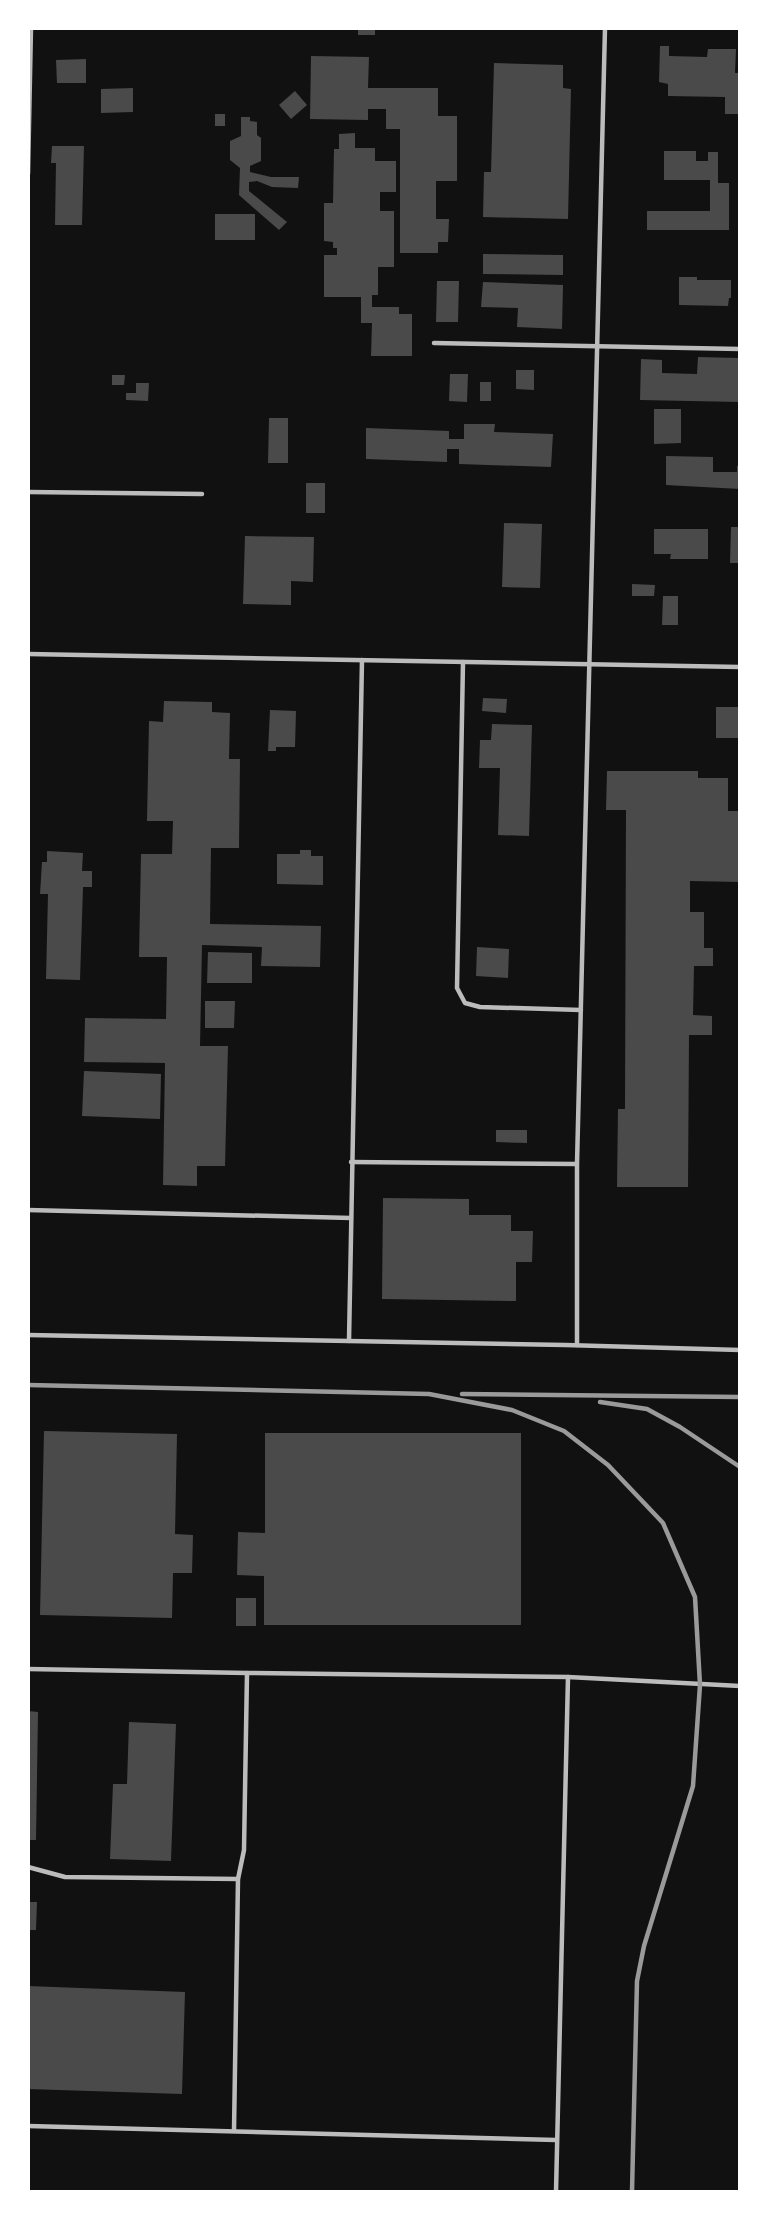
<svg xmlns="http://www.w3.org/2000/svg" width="768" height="2220" font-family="Mulish,sans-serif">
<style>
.building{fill:#4a4a4a}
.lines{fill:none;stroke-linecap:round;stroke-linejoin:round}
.service{stroke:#bcbcbc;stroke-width:4.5}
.rail{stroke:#9a9a9a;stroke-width:4.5}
</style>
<rect width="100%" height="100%" fill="#111"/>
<g class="building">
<rect x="358" y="28" width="17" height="7"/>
<path d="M660,46H669V56L707,57L708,49H736L735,73H740V114H725V97L668,96V84L659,82Z"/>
<path d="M311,56L369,57L368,88H438V116H457V181H436V219H449L448,242H438V253H400V129H386V109H368V120L310,119Z"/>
<path d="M86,59V83H57L56,60Z"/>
<path d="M494,63L563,65V88L571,89L568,219L483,217L484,172H491Z"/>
<path d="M133,88V112L101,113V89Z"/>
<path d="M295,91L307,105L291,119L279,105Z"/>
<rect x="215" y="114" width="10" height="12"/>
<path d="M241,117H250V121L257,122V135L261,138V161L250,166V172L271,177H299L298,188L272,187L257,181L249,182V191L287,222L279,230L239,195L240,168L230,160V141L241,136Z"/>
<path d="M355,133V148H375V161H396V192H380V211H394V267H378V295H372V307H399V314H412V356H371L372,323H361V297H324V255H337V248H333V242L324,241V203H333L334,149H339V134Z"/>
<path d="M52,146H84L82,225H55L56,163H51Z"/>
<path d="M664,151H696V161H708V152H718V183H729V230H647V211H710V180H664Z"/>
<rect x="215" y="214" width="40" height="26"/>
<path d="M483,254L563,255V275L483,274Z"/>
<path d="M679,277H697V280H731V298H729L728,306L679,305Z"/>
<path d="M437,281H459L458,322H436Z"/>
<path d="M483,282L563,285L562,329L517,327L518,308L481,307Z"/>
<path d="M698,357L740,358V402L640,400L641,359L662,360V373L697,374Z"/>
<path d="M516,370H534V390L516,389Z"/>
<path d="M450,374H468L467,402L449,401Z"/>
<path d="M112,375H125L124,385H112Z"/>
<rect x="480" y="382" width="11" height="19"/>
<path d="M136,383H149L148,401L126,400V393H136Z"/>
<path d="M654,409H681V443L654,444Z"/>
<path d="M269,418H288V463H268Z"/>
<path d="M464,424H495L494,432L553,434L551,467L459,464V449H447V462L366,459V428L449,431V439H464Z"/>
<path d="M666,456L713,457V472H737V466H740V489L666,485Z"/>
<rect x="306" y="483" width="19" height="30"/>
<path d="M504,523L542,524L540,588L502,587Z"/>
<path d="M731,527H740V563H730Z"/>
<path d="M654,529H708V559H670L671,554H654Z"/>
<path d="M245,536L314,537L313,582L291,581V605L243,604Z"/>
<path d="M632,584L655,585L654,596H632Z"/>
<path d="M663,596H678V625H662Z"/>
<path d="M483,698L507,699L506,713L482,711Z"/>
<path d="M164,701L212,702V712L230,713L229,759H240L239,848H211L210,924L321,926L320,967L261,966L262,947L202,945L200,1046H228L225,1166H197V1186L163,1185L165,1063L84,1062L85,1018L166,1019L167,957H139L141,854H172L173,821H147L149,721L163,722Z"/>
<rect x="716" y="707" width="24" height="31"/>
<path d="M270,710L296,711L295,747H276V751H268Z"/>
<path d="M492,724L532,725L529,836L498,835L500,768H479L480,740H491Z"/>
<path d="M607,771H698V778H728V811H740V882L690,881V912H704V948H713V966H694L693,1015L712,1016V1035H689L688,1187H617L618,1109H625L626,810H606Z"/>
<path d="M300,850H311V856H323V885L277,884V854H300Z"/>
<path d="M47,851L83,853L82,871H92V887H83L80,980L46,979L48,894H40L42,862H47Z"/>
<path d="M477,947L509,949L508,978L476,976Z"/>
<path d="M208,952L252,953V983H207Z"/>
<path d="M205,1001H235L234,1028H205Z"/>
<path d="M84,1071L161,1074L160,1119L82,1116Z"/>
<path d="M496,1130H527V1143L496,1142Z"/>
<path d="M383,1198L469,1199V1215H511V1231H533L532,1262H516V1301L382,1299Z"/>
<path d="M44,1431L177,1434L175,1534L193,1535L192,1573H173L172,1618L40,1615Z"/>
<path d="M265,1433H521V1625H264V1576L237,1575L238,1532L265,1533Z"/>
<rect x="236" y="1598" width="20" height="28"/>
<path d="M28,1711L38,1712L36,1840H28Z"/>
<path d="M129,1722L176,1724L171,1861L110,1859L113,1784H127Z"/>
<path d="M29,1902H37L36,1930H29Z"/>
<path d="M28,1986L185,1992L182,2094L28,2089Z"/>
</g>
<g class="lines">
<g class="service">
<path d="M28,174L31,28"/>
<path d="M434,343L740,349"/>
<path d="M28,492L202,494"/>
<path d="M28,654L740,667"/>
<path d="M463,662L457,988L465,1003L480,1007L581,1010"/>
<path d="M351,1162L577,1164"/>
<path d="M28,1210L351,1218"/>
<path d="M28,1335L565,1345L740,1350"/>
<path d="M349,1341L362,660"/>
<path d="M577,1345V1164L605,28"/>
<path d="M28,1669L247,1673L568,1677L740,1686"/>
<path d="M28,1867L65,1877L238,1879"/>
<path d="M28,2126L556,2140"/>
<path d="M234,2131L238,1879L244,1850L247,1673"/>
<path d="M556,2192L568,1677"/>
</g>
<g class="rail">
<path d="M28,1385L429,1394L512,1410L564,1431L608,1465L663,1523L695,1597L700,1685L693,1786L644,1946L637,1981L632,2192"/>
<path d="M462,1394L740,1397"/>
<path d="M600,1402L647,1409L680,1427L740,1467"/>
</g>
</g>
<rect width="768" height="2220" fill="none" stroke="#ffffff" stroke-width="60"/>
</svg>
